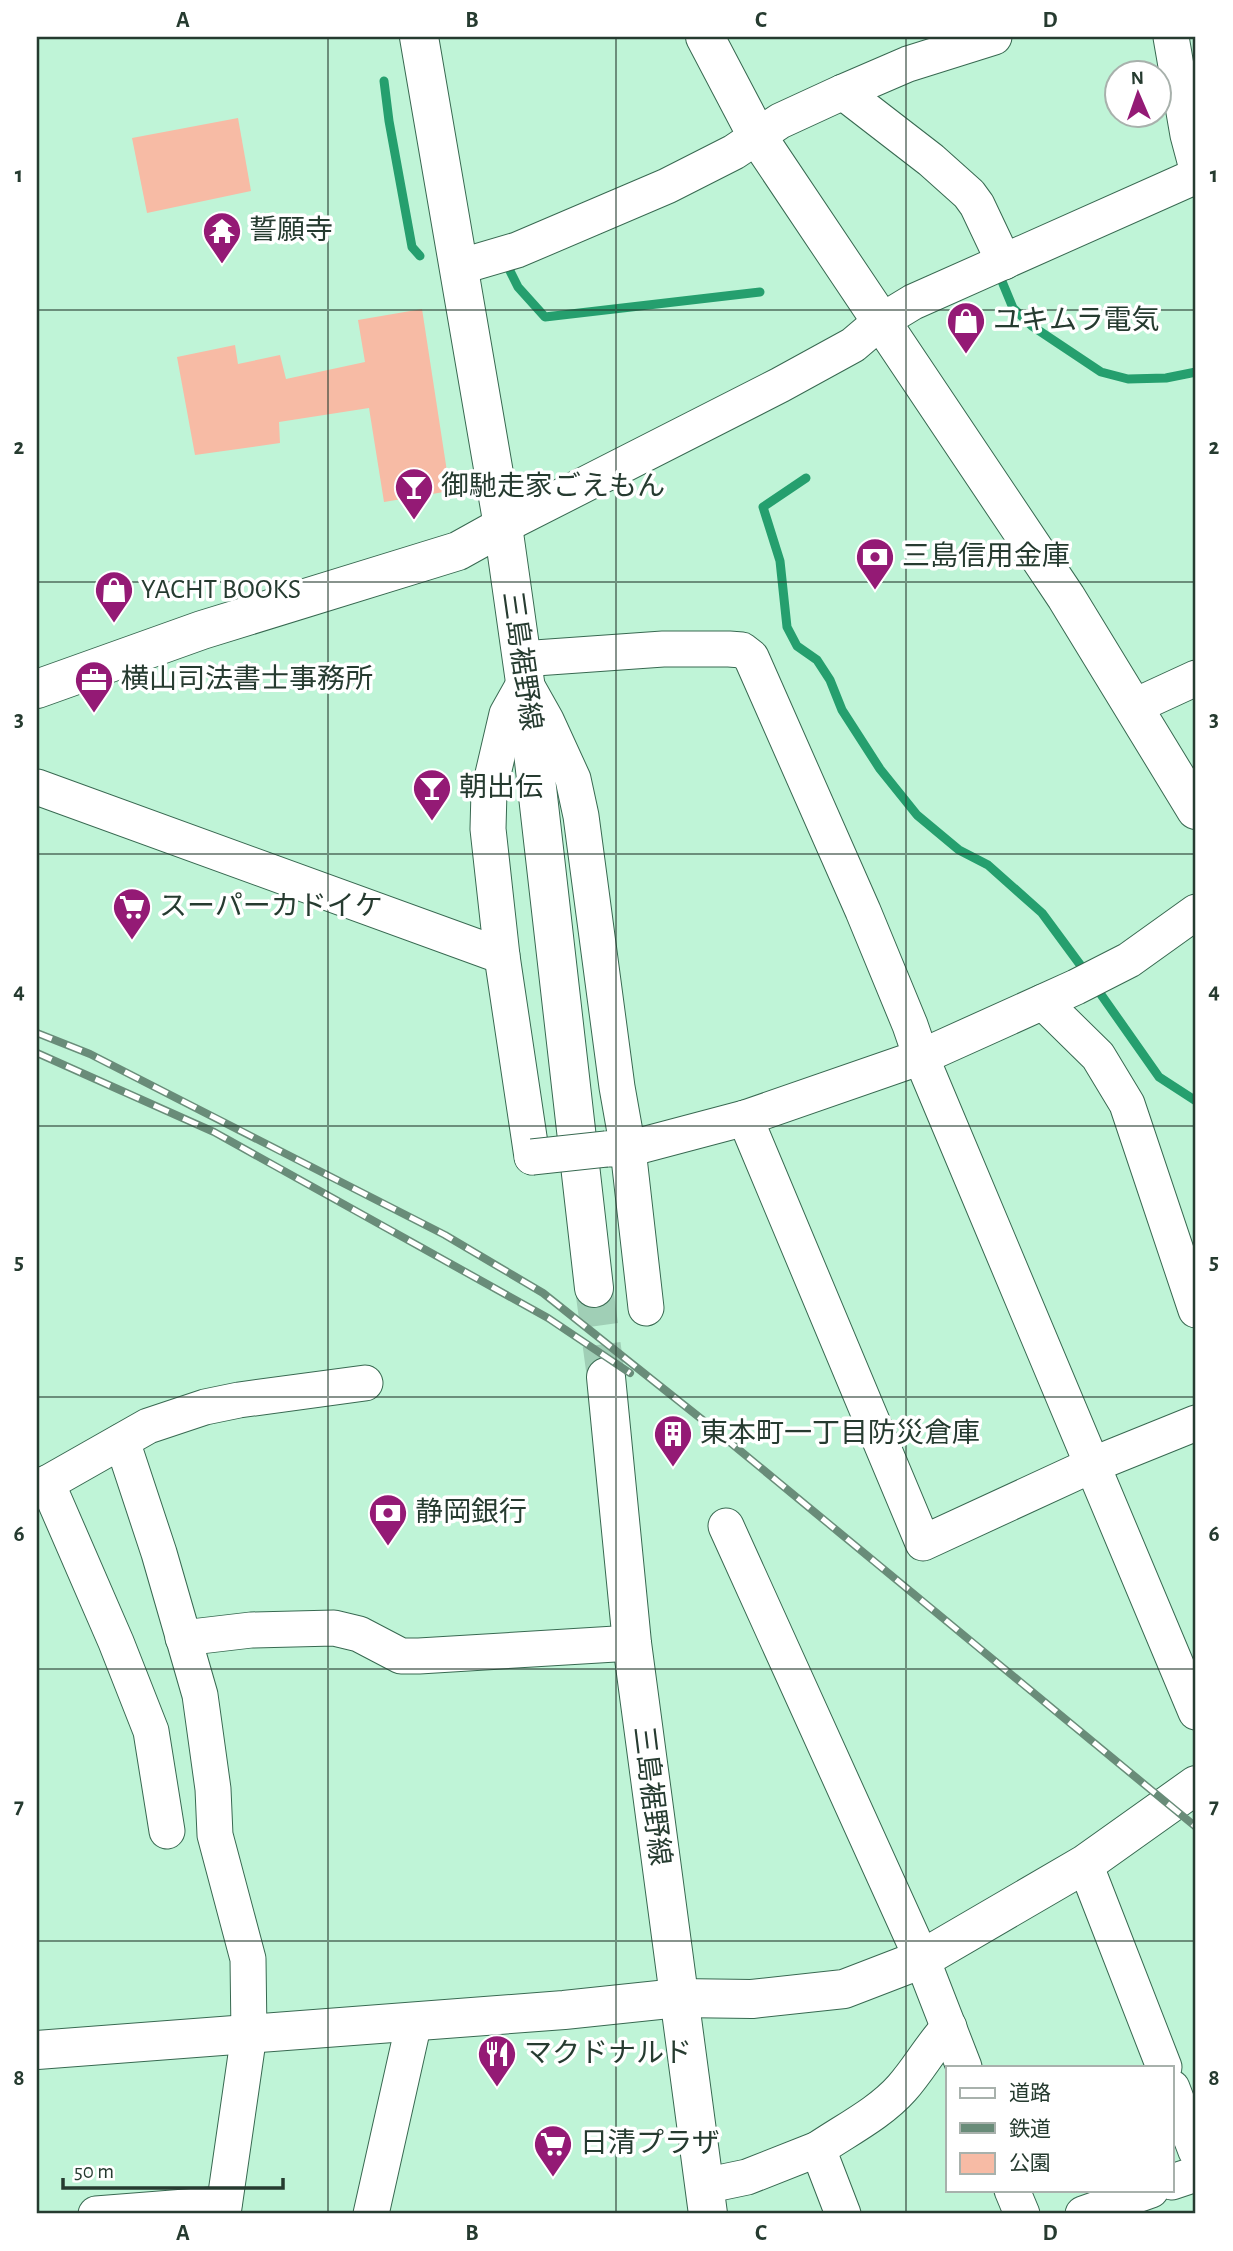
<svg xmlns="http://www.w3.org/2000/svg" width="1233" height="2251" font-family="'Alegreya Sans','Noto Sans JP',sans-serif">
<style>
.green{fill:#f7bba5}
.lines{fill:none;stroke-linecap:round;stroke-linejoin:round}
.stream{stroke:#259f6e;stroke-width:9}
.primary-tunnel{stroke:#a0cfb6;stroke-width:38;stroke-dasharray:38 19;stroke-linecap:butt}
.street-casing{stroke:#386951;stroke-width:37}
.secondary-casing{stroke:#386951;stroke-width:40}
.primary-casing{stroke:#386951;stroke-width:40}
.street{stroke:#fff;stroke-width:35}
.secondary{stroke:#fff;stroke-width:38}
.primary{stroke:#fff;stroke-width:38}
.rail-casing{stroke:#698c79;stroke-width:8}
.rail{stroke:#fff;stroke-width:5;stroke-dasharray:16;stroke-linecap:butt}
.street-bridge-casing{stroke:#386951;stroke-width:37;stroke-linecap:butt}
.street-bridge{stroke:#fff;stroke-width:35}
.grid{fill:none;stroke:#263b30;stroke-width:2;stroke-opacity:0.55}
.labels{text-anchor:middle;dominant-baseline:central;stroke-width:7;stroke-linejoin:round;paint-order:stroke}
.poi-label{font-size:28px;fill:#263b30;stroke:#fff;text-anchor:start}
.street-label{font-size:28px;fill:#263b30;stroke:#fff}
.neatline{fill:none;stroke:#263b30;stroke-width:2.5}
.grid-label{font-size:23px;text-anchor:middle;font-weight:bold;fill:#263b30}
</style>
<rect width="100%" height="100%" fill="#bff4d7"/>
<g class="green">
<path d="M238,118L251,191L147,213L132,138Z"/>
<path d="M422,309L450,491L384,502L369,408L279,422L280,443L195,455L177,357L235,345L238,364L280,355L286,379L365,362L358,320Z"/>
</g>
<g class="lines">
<g class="stream">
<path d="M384,81L389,121L412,247L420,256"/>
<path d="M508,267L518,287L545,317L760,292"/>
<path d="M1001,279L1013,308L1032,326L1101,372L1128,379L1166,378L1196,372"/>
<path d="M806,478L763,507L780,561L787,627L797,646L817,660L830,680L842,710L880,769L917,815L959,850L988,865L1042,913L1087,974"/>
<path d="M1095,986L1159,1077L1196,1101"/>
</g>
<path class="primary-tunnel" d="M594,1288L606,1377"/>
<g class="street-casing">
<g id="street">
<path d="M1171,37L1188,135L1196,165"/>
<path d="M843,92L931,160L969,194L977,205L1004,262"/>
<path d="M459,267L517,250L667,186L734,152L780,121L843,92L908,64L994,37"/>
<path d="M503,526L780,385L853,345L880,322L913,302L1196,176"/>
<path d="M521,659L663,649H729L742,650L751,657L863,911L910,1025L921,1057L1196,1712"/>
<path d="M525,682L507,714L489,791L488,829L502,956L532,1157"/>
<path d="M528,688L546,720L573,779L581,816L617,1087L628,1149L646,1308"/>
<path d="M1133,707L1196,678"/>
<path d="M37,787L502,956"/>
<path d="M1043,1002L1098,1056L1127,1104L1196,1310"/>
<path d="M745,1118L923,1543L1092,1465L1196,1423"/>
<path d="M607,1149H628L745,1118L921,1057L1076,987L1129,960L1196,912"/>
<path d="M122,1441L159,1553L200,1695L213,1789L215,1835L248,1959L249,2034L223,2214"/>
<path d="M47,1483L116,1642L151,1731L167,1831"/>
<path d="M37,1489L148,1426L205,1407L239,1400L365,1383"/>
<path d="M726,1526L922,1959L964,2067"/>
<path d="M183,1638L251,1630L334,1628L359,1634L401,1656H419L632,1643"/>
<path d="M1085,1864L1164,2067"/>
<path d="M1172,2088L1196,2151"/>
<path d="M1172,2182L1196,2174"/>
<path d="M704,2186L747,2177L818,2149"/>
<path d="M1012,2190L1022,2214"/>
<path d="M96,2214L224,2204"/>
<path d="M371,2214L414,2022"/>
<path d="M843,2214L818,2149C846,2130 880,2113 902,2088C919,2069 931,2046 949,2027"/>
<path d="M1083,2214L1151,2190"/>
</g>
</g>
<g class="secondary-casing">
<g id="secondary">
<path d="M705,37L757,136L1066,597L1196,810"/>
<path d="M37,689L202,630L458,551L503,526"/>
<path d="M37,2050L564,2010L678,1998L752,1999L844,1989L922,1959L1085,1864L1196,1785"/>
</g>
</g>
<g class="primary-casing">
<g id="primary">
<path d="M419,37L503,526L525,682L594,1288"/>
<path d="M606,1377L632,1643L708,2214"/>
</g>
</g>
<use href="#street" class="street"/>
<use href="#secondary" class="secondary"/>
<use href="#primary" class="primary"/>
<g class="rail-casing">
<g id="rail">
<path d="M37,1033L90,1054L445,1235L543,1293L709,1425L1196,1827"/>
<path d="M37,1053L214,1132L548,1318L630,1373"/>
</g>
</g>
<use href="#rail" class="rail"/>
<g class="street-bridge-casing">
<path id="street-bridge" d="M532,1157L606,1149"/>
</g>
<use href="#street-bridge" class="street-bridge"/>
</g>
<path class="grid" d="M328,37V2214M616,37V2214M906,37V2214M37,310H1196M37,582H1196M37,854H1196M37,1126H1196M37,1397H1196M37,1669H1196M37,1941H1196"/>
<defs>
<g id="temple-pin" transform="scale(2.0125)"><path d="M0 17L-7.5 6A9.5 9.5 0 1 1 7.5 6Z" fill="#941a75" stroke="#fff"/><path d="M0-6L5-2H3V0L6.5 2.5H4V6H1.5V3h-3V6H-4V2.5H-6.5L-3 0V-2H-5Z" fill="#fff"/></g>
<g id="shop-pin" transform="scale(2.0125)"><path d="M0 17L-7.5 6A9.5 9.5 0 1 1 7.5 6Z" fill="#941a75" stroke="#fff"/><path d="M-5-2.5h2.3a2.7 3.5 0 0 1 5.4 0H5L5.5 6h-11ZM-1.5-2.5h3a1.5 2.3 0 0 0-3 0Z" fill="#fff"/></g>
<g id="bar-pin" transform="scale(2.0125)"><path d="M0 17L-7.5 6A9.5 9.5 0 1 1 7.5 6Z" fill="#941a75" stroke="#fff"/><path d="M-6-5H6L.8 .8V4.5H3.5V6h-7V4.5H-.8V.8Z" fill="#fff"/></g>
<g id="bank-pin" transform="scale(2.0125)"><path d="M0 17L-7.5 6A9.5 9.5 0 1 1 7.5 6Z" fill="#941a75" stroke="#fff"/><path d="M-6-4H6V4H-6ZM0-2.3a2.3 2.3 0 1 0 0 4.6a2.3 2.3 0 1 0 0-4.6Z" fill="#fff"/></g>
<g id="office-pin" transform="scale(2.0125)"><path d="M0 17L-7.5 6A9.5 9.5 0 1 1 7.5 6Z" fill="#941a75" stroke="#fff"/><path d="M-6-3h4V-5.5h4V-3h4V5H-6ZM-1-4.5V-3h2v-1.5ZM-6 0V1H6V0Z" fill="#fff"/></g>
<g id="supermarket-pin" transform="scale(2.0125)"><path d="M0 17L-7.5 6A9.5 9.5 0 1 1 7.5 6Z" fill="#941a75" stroke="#fff"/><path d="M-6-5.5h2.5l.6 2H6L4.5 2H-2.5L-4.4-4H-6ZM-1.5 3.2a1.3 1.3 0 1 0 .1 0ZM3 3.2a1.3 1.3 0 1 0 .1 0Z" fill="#fff"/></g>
<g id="building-pin" transform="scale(2.0125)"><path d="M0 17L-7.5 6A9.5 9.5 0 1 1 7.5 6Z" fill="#941a75" stroke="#fff"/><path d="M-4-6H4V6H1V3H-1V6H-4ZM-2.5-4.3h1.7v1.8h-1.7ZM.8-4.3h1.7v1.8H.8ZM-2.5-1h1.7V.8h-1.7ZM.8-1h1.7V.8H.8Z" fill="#fff"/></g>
<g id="restaurant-pin" transform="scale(2.0125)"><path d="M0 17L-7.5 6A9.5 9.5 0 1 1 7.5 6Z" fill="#941a75" stroke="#fff"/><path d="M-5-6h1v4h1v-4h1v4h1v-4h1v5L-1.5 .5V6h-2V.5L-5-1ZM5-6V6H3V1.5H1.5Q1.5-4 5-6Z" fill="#fff"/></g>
</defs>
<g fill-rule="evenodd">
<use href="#temple-pin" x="222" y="231"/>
<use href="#shop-pin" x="966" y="321"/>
<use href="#bar-pin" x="414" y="487"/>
<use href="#bank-pin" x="875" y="557"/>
<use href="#shop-pin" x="114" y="590"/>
<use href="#office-pin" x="94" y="680"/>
<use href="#bar-pin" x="432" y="788"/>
<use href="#supermarket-pin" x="132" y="907"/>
<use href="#building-pin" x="673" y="1434"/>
<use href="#bank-pin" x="388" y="1513"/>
<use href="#restaurant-pin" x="497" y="2054"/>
<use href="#supermarket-pin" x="553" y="2144"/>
</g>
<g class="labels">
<g class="poi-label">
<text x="249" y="231">誓願寺</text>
<text x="993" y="321">ユキムラ電気</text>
<text x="441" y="487">御馳走家ごえもん</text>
<text x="902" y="557">三島信用金庫</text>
<text x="141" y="590">YACHT BOOKS</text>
<text x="121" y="680">横山司法書士事務所</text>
<text x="459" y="788">朝出伝</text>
<text x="159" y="907">スーパーカドイケ</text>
<text x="700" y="1434">東本町一丁目防災倉庫</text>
<text x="415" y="1513">静岡銀行</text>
<text x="524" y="2054">マクドナルド</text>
<text x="580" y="2144">日清プラザ</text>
</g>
<g class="street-label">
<text transform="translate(521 661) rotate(82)">三島裾野線</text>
<text transform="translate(651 1796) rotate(83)">三島裾野線</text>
</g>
</g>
<rect width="1233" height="2251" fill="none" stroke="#ffffff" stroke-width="77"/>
<rect x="946" y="2066" width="228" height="126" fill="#ffffff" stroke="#a8b1ac" stroke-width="2"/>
<rect x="960" y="2088" width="35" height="10" fill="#ffffff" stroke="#a8b1ac" stroke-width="2"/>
<text x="1009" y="2100" font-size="21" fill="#263b30">道路</text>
<rect x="960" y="2123" width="35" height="10" fill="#698c79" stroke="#a8b1ac" stroke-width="2"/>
<text x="1009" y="2136" font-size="21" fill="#263b30">鉄道</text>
<rect x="960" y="2153" width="35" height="21" fill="#f7bba5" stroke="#a8b1ac" stroke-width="2"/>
<text x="1009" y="2170" font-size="21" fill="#263b30">公園</text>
<g transform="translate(1138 94) rotate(358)"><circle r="33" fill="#ffffff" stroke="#a8b1ac" stroke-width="2"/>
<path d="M0-5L12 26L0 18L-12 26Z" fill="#941a75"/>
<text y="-10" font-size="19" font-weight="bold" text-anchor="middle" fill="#263b30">N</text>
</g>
<path d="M63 2178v10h220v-10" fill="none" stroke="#263b30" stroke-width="3.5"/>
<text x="74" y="2178" font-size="21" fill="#263b30" stroke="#ffffff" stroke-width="5" paint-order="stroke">50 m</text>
<rect x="38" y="38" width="1156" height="2174" class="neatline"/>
<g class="grid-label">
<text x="183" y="27">A</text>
<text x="472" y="27">B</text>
<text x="761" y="27">C</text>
<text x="1050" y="27">D</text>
<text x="19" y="182">1</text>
<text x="1214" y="182">1</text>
<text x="19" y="454">2</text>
<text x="1214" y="454">2</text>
<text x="19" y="726">3</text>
<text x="1214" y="726">3</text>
<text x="19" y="998">4</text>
<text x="1214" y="998">4</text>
<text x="19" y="1269">5</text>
<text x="1214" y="1269">5</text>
<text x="19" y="1541">6</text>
<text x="1214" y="1541">6</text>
<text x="19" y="1813">7</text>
<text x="1214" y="1813">7</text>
<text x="19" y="2085">8</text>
<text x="1214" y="2085">8</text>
<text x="183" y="2240">A</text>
<text x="472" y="2240">B</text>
<text x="761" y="2240">C</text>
<text x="1050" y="2240">D</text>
</g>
</svg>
